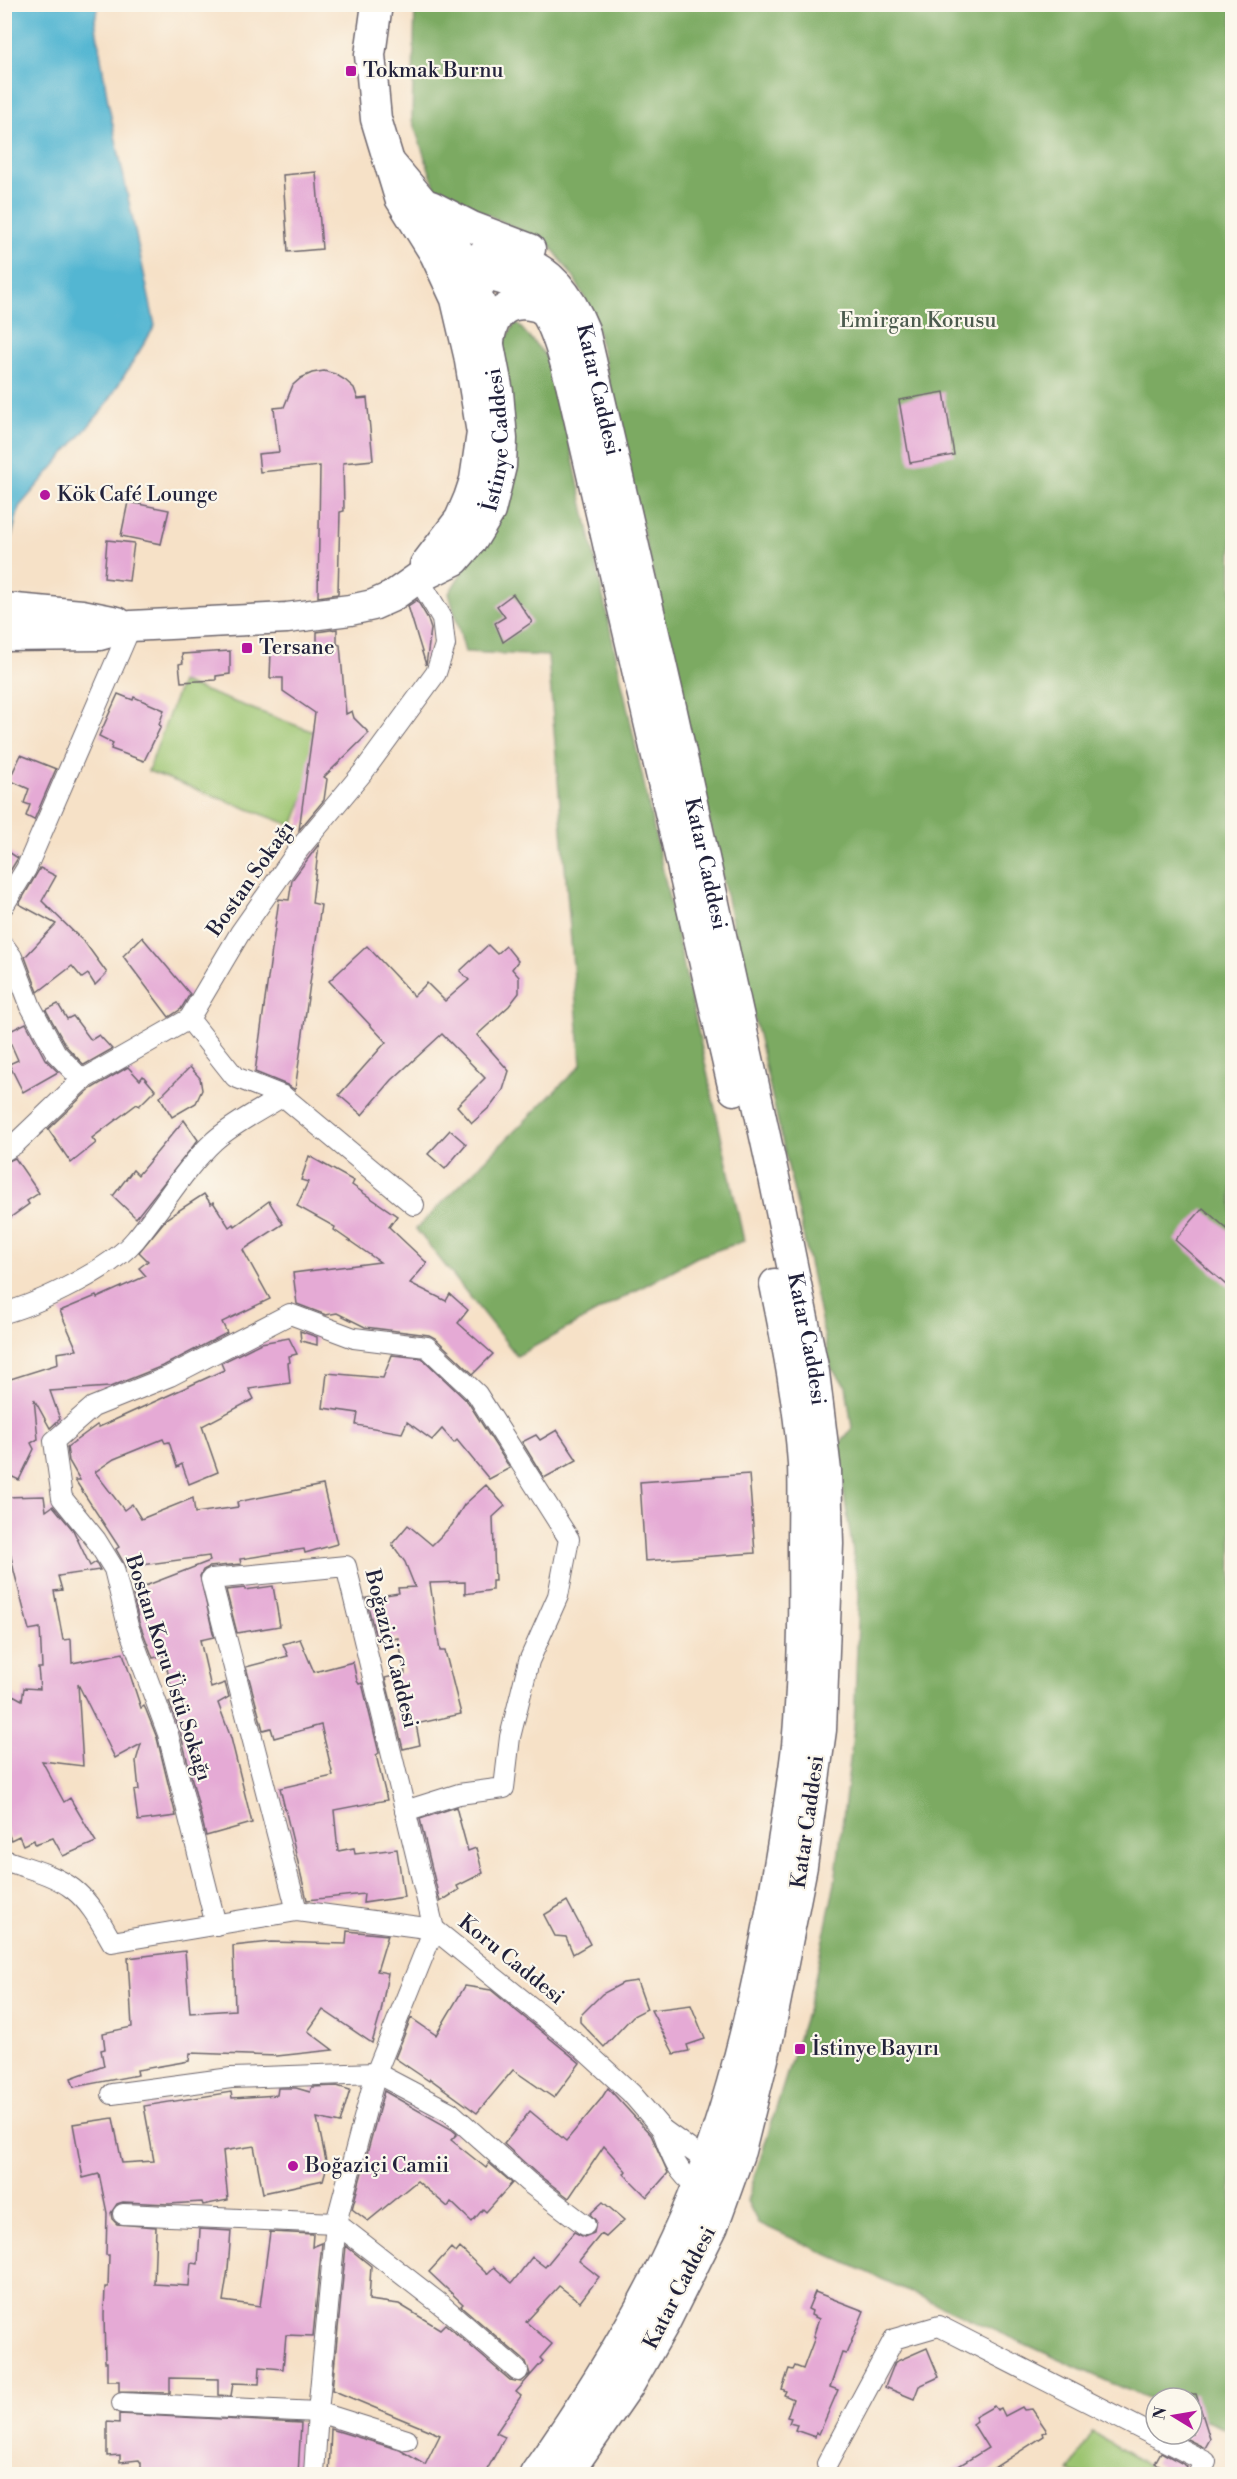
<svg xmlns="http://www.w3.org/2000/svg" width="1237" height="2479" font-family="'Libre Bodoni',serif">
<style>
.green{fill:#9bc470;stroke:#5e7356;stroke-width:1.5}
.forest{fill:#7caa62;stroke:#4f664e;stroke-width:1.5}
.water{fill:#53b6d2;stroke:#3a6c86;stroke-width:1.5}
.building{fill:#e5aad5}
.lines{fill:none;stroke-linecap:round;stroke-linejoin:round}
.minor-casing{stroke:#6c656c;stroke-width:22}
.primary-casing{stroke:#6c656c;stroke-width:33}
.minor{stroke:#fff;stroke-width:20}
.primary{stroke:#fff;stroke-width:30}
.poi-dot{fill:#b5179e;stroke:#fbf7ec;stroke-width:2}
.labels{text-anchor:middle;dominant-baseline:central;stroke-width:4.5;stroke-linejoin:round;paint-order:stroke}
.poi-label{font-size:21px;fill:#22223b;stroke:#fbf7ec;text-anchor:start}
.park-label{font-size:21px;fill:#4c5b4e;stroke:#fbf7ec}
.street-label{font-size:21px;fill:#22223b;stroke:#fbf7ec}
</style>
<rect width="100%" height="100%" fill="#fbf7ec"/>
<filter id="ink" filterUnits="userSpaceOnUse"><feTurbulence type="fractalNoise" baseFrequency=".0167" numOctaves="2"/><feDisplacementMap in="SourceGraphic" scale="12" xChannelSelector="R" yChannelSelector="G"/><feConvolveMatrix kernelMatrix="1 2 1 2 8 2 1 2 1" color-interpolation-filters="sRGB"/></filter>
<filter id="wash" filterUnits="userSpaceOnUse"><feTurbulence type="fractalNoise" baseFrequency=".008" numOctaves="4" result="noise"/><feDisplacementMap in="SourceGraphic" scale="24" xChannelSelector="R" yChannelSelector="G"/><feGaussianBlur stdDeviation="1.35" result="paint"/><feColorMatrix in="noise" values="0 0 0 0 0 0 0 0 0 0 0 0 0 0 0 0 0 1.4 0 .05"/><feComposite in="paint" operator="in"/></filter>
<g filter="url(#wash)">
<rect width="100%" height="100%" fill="#f6e1c7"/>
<g class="green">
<path d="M181,682L327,737L293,826L148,771Z"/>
<path d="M1093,2432L1162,2474H1075L1069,2471Z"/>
</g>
<g class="forest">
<path d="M415,5H1232V2432L1192,2415V2398H1156V2401L1120,2387L758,2223L747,2201L811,1997L835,1883L854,1727L859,1593L837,1448L852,1428L846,1386L831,1368L798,1210L594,316L574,278L549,244L436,190L412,120Z"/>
<path d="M516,322L552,363L744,1241L697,1257L517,1356L416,1229L581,1065L548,656L465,652L449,593L514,489L502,345Z"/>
</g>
<path class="water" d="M5,4L98,5L95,20L108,102L155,326L104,408L19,507L5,564Z"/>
<g id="blocks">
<g class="building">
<path d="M316,172L322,249L288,252L283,175Z"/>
<path d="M324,371L335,374L345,380L354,388L358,399L367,398L373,460L343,463L344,511L340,512L338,594L318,597L320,466L260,472L258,454L279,452L274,408L284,407L293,385L301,378L312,373Z"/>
<path d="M944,392L954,455L910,463L899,400Z"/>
<path d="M128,502L169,510L161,544L121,536Z"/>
<path d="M107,540L134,543L129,581L104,578Z"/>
<path d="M513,594L532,622L503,642L495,623L505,617L497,606Z"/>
<path d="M417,600L427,617L431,629L426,665L408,606Z"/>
<path d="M337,629V644L340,645L346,714L352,711L354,718L369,733L324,777L327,779L324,800L299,830L315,713L283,691V678H270L271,651L312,653L310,643L317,645V632Z"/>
<path d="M230,651V674L216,676V680L181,682L179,664L183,663L182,654Z"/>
<path d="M118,694L133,700L134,697L164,710L159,725L161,726L144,761L111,749L113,743L99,736Z"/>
<path d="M21,755L56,769L34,820L26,816L30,805L24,803L29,789L9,780Z"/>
<path d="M319,844L312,903L321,905L295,1090L287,1085L255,1072L279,899L289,900L292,880Z"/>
<path d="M4,849L18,858L4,881Z"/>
<path d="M40,868L56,876L42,901L86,944L107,973L95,985L88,974L82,978L72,966L38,992L25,957L56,924L19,904Z"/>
<path d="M142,937L190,994L181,1009L169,1017L123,956Z"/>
<path d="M488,945L497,954L506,946L518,961L512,969L519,977V993L509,1006L477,1035L509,1071L503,1090L491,1106L472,1123L457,1106L485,1078L442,1034L392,1080L362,1115L339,1095L386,1042L329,981L367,946L414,996L427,983L445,1001L469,980L460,971Z"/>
<path d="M58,1004L67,1019L73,1016L91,1040L99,1035L112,1049L84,1065L66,1046L46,1010Z"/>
<path d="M26,1023L45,1059L58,1072L23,1092L9,1064L18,1060L6,1033Z"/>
<path d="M128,1067L140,1080L143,1076L155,1090L139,1106L137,1104L92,1138L96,1143L71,1163L48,1129L89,1090Z"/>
<path d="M190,1067L200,1078L202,1090L196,1103L172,1117L160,1097Z"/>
<path d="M184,1120L198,1140L136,1218L113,1196L133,1170L138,1175Z"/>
<path d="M450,1130L466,1144L445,1169L428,1154Z"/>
<path d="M309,1156L354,1181L352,1185L397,1216L389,1227L427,1263L410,1283L446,1301L450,1294L468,1310L458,1323L493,1354L473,1374L435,1338L429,1335L365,1327L337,1313L326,1315L297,1304L293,1273L380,1262L334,1230L335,1227L297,1206L308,1182L301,1180Z"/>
<path d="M15,1158L39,1193L27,1201L29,1204L4,1222V1163Z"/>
<path d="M204,1194L211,1204L213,1202L229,1227L233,1224L235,1226L269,1201L283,1224L243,1250L270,1299L222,1322L227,1333L165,1365L110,1387L50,1391L60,1419L50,1428L34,1399L38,1439L31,1443L34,1449L19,1480L4,1473V1381L58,1364L57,1353L77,1350L60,1311L96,1296L97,1298L146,1276L139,1268L148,1261L139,1252L167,1218Z"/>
<path d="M1203,1208L1233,1234V1291L1175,1240Z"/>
<path d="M300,1331L317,1337V1345L301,1341Z"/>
<path d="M289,1338L297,1354L289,1356L290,1362L288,1363L290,1383L249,1389L254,1399L202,1426L218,1472L189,1484L182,1464L177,1467L169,1442L165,1443L163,1439L114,1459L95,1472L124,1510L132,1504L141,1519L193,1498L195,1513L238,1507L237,1502L323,1485L337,1544L305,1553L304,1549L240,1559L241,1564L209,1567L203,1570L200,1576L214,1637L200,1640L211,1688L225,1683L229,1697L218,1703L231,1738L252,1823L206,1836L180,1731L169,1702L174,1700L164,1655L153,1658L139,1622L132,1591L210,1561L209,1556L126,1567L116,1549L119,1547L75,1480H80L69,1461L67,1447L97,1425L99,1427L224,1370L221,1363L261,1343Z"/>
<path d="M392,1355L422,1358L468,1402L510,1468L489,1479L457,1440L454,1443L442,1429L432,1440L407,1422L402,1433L356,1425L358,1413L323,1408L327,1373L383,1378Z"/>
<path d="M557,1430L577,1460L544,1478L522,1442L536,1435L540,1440Z"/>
<path d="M749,1474L755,1553L645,1561L640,1482Z"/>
<path d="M486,1485L505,1506L493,1517L495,1581H492V1590L465,1594V1582L430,1583L440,1651H445L461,1714L416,1724L420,1745L403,1749L385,1678L405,1673L398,1638L377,1642L366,1598L399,1593L398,1588L415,1587L405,1562L392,1544L408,1525L432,1545L452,1525L464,1505Z"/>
<path d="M44,1496L46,1511L53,1506L73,1530L90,1566L96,1562L100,1570L58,1576L62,1590L54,1591L63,1640L71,1639L72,1663L123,1653L141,1708L144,1706L146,1710L157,1738L176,1816L138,1821L134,1791L139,1790L136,1761L141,1744L115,1758L78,1684L83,1766L42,1761L64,1802L70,1798L96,1842L63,1856L53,1838L35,1844L34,1840L23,1845L19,1836L11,1840L4,1823V1690L22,1700L24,1688L40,1689L38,1668H42L40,1628L29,1630L14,1571L4,1523V1497Z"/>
<path d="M273,1586L280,1626L237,1633L226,1590L245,1588V1590Z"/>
<path d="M300,1639L314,1672L353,1662L357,1681L359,1684L362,1683L379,1753L376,1755L387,1800L334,1810L338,1851L354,1848L355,1854L397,1849L404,1897L363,1903L364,1894L307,1900L280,1788L333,1776L321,1725L274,1738L271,1728L263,1730L246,1667L288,1656L283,1644Z"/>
<path d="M456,1807L468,1851L476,1848L483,1873L457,1886L459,1890L440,1902L420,1819Z"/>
<path d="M567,1901L590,1944L573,1954L566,1937L555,1936L544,1915Z"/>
<path d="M347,1931L388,1935L377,1971L388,1973L381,2012L372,2043L323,2010L308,2031L333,2050L277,2056L190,2053L189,2061L137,2070L138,2075L74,2087L71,2078L104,2066L101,2050L105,2049L103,2033L132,2027L128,1958L185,1951L190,2013L235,2010L233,1946L271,1942L346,1944Z"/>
<path d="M637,1981L647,2009L633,2016L604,2047L580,2022V2016L602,1994L623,1983Z"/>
<path d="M465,1986L491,1990L580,2063L554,2098L513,2070L477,2113L430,2079L429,2081L395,2058L411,2018L436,2035Z"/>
<path d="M691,2005L705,2039L687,2045L689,2051L674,2054L651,2010Z"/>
<path d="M337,2086L350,2090L340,2123L317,2118L327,2166L323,2180L263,2193L254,2146L223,2151L228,2200L203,2205L202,2202L169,2204L123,2202L117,2204L111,2213L112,2219L117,2224L156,2227L154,2284L189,2286L191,2263L198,2264L200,2229L231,2231L228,2269L223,2301L260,2306L270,2232L313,2234L312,2247L322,2243L313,2336L286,2335L283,2369L260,2367L259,2384L233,2383L231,2396L218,2395V2379L170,2378V2393L119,2392V2381H107V2362H105L104,2315L105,2287H108L109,2255H106L107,2213L99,2174L83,2178L73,2124L113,2118L122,2163L154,2161L144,2106L231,2092L232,2098L277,2095L278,2088H296L310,2092L312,2087Z"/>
<path d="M608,2088L651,2135L668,2173L647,2197L624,2174L626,2171L604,2146L569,2198L536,2173L504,2144L530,2111L566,2141L601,2099Z"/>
<path d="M384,2091L451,2129L457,2134L451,2140L486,2168L489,2163L512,2183L486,2212L483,2209L472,2222L451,2202L448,2207L417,2181L368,2221L352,2209Z"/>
<path d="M603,2202L624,2220L606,2237L601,2234L579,2261L599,2277L580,2302L559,2286L526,2322L552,2344L540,2358L543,2361L516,2392L521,2396L496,2433L505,2437L484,2475H329L331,2429L400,2450L425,2465L440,2435L332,2390L346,2246L371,2266L369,2300L399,2304L440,2329L445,2324L510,2380L521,2382L530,2374L526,2362L461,2306L463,2304L429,2272L451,2248L456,2253L460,2248L487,2274L494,2267L512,2283L532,2257L545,2267L574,2232L584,2237L594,2233L596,2221L590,2214Z"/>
<path d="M815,2292L864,2311L846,2354L842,2353L830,2387L838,2390L819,2434L816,2432L815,2437L795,2430L797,2425L789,2423L791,2418L787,2417L793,2399L784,2395L786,2391L782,2389L789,2369L793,2370L795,2366L803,2369L815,2337H813L819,2319L811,2315L812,2311L808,2309Z"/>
<path d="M927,2348L939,2377L919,2386L914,2399L885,2387L895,2362Z"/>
<path d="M1192,2394H1196L1210,2439L1205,2448L1177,2434H1192Z"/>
<path d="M994,2406L997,2410L1001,2408L1005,2416L1022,2407L1024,2410L1032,2409L1047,2431L1043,2433L1044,2436L983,2475H944L988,2448L973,2424L977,2421L975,2417Z"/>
<path d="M119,2414L301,2423L298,2475H141V2463L139,2460L120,2462V2455L107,2456V2422L119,2423Z"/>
<path d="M1161,2452L1187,2466L1183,2475H1177L1155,2463Z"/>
</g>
</g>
</g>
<g filter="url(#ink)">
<use href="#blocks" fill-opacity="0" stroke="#6c656c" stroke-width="1.5"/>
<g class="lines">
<g class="minor-casing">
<g id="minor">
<path d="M4,905L26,869L131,626"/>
<path d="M4,946L12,957L31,1007L56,1053L82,1080"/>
<path d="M189,1019L235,1077L283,1096L414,1205"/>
<path d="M4,1151L15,1144L82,1080L189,1019L240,933L299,849L364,771L436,673L445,645L442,618L418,578"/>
<path d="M4,1313C40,1303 111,1269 135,1240C162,1208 183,1170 214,1141C234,1123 261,1110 283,1096"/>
<path d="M4,1860C27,1868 54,1874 73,1889C91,1903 101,1923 112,1942L297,1911L434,1929L583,2049L631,2093L662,2129L706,2161"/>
<path d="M297,1911L211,1579L346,1566L434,1929L376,2073L336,2223L318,2412L314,2474"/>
<path d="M216,1925L168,1734L128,1626L114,1569L96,1540L62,1498L54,1441L93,1407L170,1376L290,1314L354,1338L427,1347L477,1394L569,1539L558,1596L529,1661L510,1737L504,1788L459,1794L405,1811"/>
<path d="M112,2094L231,2078L376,2073L450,2112L528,2182L585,2225"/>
<path d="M662,2129C670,2151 676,2173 697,2186"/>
<path d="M123,2214L336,2223L444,2307L518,2371"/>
<path d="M122,2403L318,2412L407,2440"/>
<path d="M827,2464L894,2339L939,2326L1206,2462L1198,2474"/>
</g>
</g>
<g class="primary-casing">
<g id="primary">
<path d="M377,4L370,55L376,119L400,198L435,254L456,299L469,355L482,433L475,480L469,498L460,519L425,565"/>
<path d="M431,206L472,227L530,249"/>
<path d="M467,270C482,276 498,276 512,283C552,300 560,345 571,383L734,1090"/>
<path id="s1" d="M448,280L467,270L481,256C535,252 565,283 584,330L671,707L775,1182L814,1372L826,1471L828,1544L821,1730L802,1866L768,2039L740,2151L713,2226L665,2322L630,2383L567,2474"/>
<path d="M489,341C494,306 514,298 545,309"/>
<path d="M4,608L82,615L117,622"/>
<path id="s2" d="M4,636L99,635L131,626L287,618L350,610L373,605L391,597L418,578L455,560L473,539L490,511L501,466L502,439L498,392L483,314L472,278L447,231L390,163"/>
<path d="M535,2474C583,2406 628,2335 665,2260C721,2147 751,2024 773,1901C782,1849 791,1798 797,1746C803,1681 804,1616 803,1551C803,1522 804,1493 803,1463C799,1403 787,1343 775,1284"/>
</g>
</g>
<use href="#minor" class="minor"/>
<use href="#primary" class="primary"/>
</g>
</g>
<g class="poi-dot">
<rect x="345" y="65" width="12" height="12" rx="3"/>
<circle cx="45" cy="495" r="6"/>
<rect x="241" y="642" width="12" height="12" rx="3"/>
<rect x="794" y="2043" width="12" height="12" rx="3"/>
<circle cx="293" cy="2166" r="6"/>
</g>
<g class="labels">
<g class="poi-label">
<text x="363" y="71">Tokmak Burnu</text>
<text x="57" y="495">Kök Café Lounge</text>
<text x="259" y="648">Tersane</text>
<text x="812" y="2049">İstinye Bayırı</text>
<text x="305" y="2166">Boğaziçi Camii</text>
</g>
<g class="park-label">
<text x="918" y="321">Emirgan Korusu</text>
</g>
<g class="street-label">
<text stroke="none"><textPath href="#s1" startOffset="240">Katar Caddesi</textPath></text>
<text stroke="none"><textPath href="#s2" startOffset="598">İstinye Caddesi</textPath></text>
<text stroke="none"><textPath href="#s1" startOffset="726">Katar Caddesi</textPath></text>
<text transform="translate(251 879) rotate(-55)">Bostan Sokağı</text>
<text stroke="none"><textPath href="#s1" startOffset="1212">Katar Caddesi</textPath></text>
<text transform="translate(391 1649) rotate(76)">Boğaziçi Caddesi</text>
<text transform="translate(168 1668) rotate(72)">Bostan Koru Üstü Sokağı</text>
<text transform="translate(808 1822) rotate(-82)">Katar Caddesi</text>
<text transform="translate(511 1960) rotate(39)">Koru Caddesi</text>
<text transform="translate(680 2288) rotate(-63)">Katar Caddesi</text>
</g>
</g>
<rect width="1237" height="2479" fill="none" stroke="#fbf7ec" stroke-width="24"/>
<g transform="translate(1174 2416) rotate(281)"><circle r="28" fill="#fbf7ec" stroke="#a4a2a5" stroke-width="1.5"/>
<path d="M0-4.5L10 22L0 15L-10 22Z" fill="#b5179e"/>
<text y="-9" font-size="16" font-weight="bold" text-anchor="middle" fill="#22223b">N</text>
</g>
</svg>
